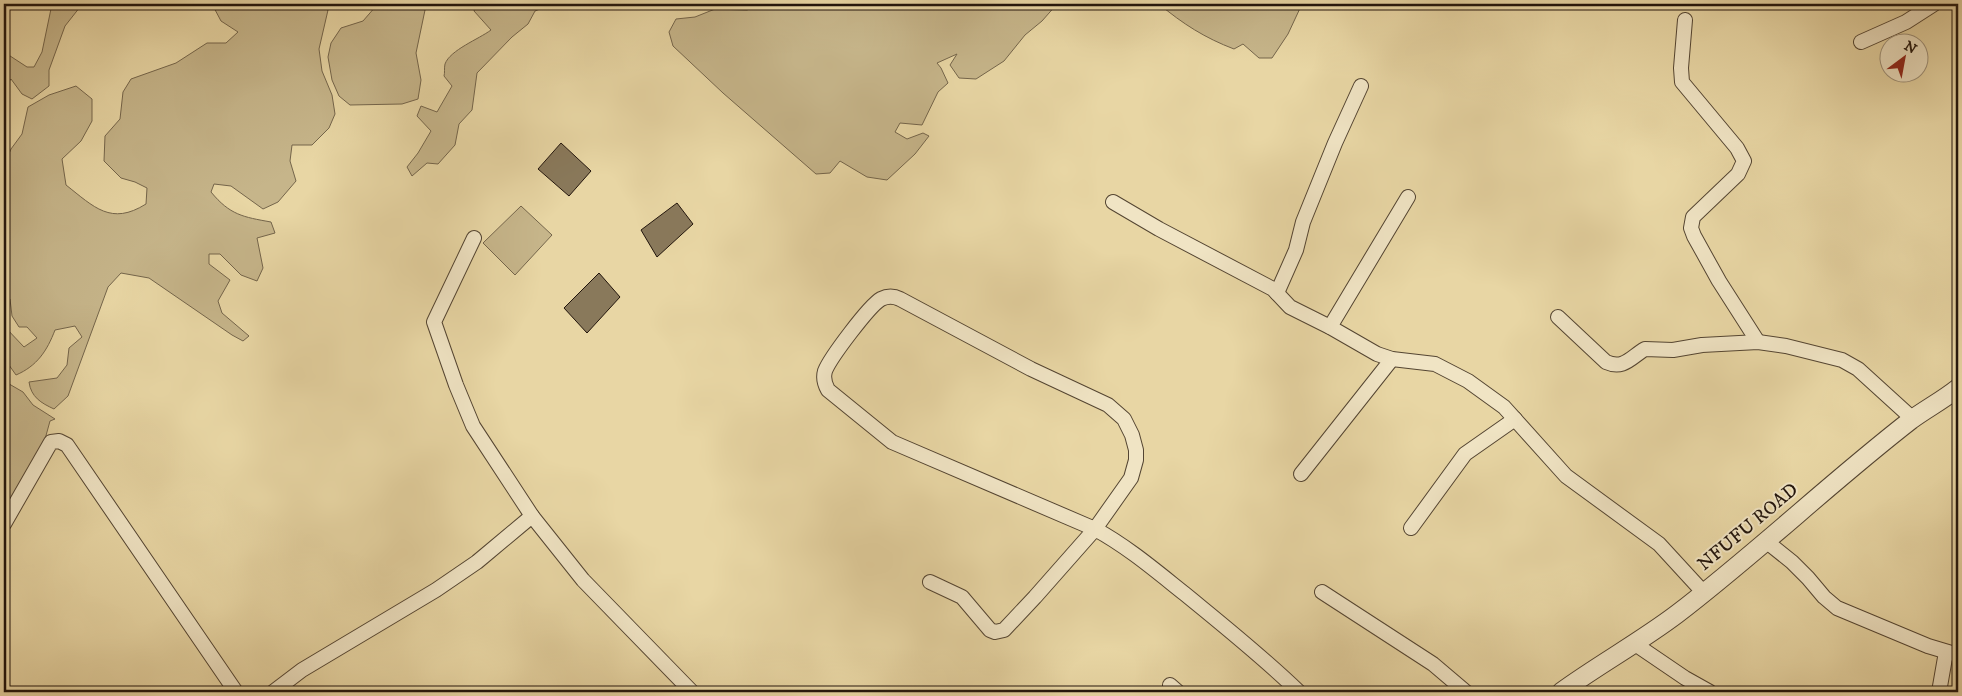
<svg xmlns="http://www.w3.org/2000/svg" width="1962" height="696" font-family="'IM FELL DW Pica',serif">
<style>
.green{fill:#c6b58a;stroke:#74654b}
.building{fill:#89795b;stroke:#22150c}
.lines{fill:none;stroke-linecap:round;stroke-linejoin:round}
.minor-casing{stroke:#544532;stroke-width:16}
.tertiary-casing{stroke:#544532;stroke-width:20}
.minor{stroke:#f0e4c4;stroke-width:14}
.tertiary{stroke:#f0e4c4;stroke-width:18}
.labels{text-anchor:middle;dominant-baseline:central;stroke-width:4;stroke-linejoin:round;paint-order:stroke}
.street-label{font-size:19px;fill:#22150c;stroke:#f0e4c4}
</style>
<rect width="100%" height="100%" fill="#e8d6a4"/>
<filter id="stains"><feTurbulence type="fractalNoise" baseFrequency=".004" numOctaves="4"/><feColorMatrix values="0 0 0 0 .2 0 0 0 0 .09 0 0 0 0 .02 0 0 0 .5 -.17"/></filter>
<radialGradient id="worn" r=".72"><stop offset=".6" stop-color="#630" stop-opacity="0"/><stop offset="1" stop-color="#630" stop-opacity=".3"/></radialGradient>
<g class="green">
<path d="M52,4H80V7L65,26L49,70V86L32,99L22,94L11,79L4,88V52L27,67H34L42,52Z"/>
<path d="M192,4H310L328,10L319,49L322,71L332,95L335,114L329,128L312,145H292L290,161L296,181L278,202L263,209L231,186L214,184L211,192C230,215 243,217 271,222L275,233L257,238L263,268L257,281L241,275L220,254H209V264L230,280L218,301L222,313L249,336L243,341L232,335L149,278L121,273L108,287L68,396L54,409C41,403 31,397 29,382L57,378L67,365L69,348L82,337L75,326L55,330C47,351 37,366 16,375L4,358V328L5,327L24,347L37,338L27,327H19L12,316L10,299L4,296V165L11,149L22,134L28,107L49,95L76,86L92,99V121L81,141L62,159L66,185C94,207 111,226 146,204L147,188L135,182L121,178L104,161L105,136L120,119L123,92L131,79L176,63L207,43H226L238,32L221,21L212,4Z"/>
<path d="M375,4H432L425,10L416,53L421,80L418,99L402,104L350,105L339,96L332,80L328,57L331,43L341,28L363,21L376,6Z"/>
<path d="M476,4H552L535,11L528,24L512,37L477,73L472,110L459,124L455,145L438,164L427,163L412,176L407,167L418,153L431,131L417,116L421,106L437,112L452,86L444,76C445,73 444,68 445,64C450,50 479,39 491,30L474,11Z"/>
<path d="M763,4H1057L1042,21L1025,35L1004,61L976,79L959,78L950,65L957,54L937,63L941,68L948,83L938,92L922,125L900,123L895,132L907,139L923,133L929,136L915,154L887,180L867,177L840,161L830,173L816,174L723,93L673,46L669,32L676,19L695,17L715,9L747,10Z"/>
<path d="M1159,4H1302L1288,34L1272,58H1259L1243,44L1234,49C1205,38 1183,24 1159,4Z"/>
<path d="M521,206L552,235L515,275L483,243Z"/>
<path d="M4,381L23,392L33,405L55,419L50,421L39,461L4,528Z"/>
</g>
<g class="building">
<path d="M561,143L591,171L569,196L538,169Z"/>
<path d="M677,203L693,224L657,257L641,230Z"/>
<path d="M599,273L620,297L587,333L564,308Z"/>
</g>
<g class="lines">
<g class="minor-casing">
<g id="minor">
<path d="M1685,20L1681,68L1682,82L1737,148L1744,161L1738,174L1693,217L1691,228L1694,236L1719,281L1758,342"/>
<path d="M1861,42L1906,22L1934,4"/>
<path d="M1113,202L1159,229L1273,289L1290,307L1330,327L1377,354L1392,359L1435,364L1468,381L1504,407L1566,476L1659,544L1704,593"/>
<path d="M474,238L434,322L456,385L473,426L532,516L583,580L692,692"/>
<path d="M1277,293L1296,250L1303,222L1335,143L1361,86"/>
<path d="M1558,317L1606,362C1624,370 1631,357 1645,349L1673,350L1702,345L1758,342L1786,346L1842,360L1858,369L1913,419"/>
<path d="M1330,327L1408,197"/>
<path d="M1301,474L1392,359"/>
<path d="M4,524L51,442L59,441L67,445L236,692"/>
<path d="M1411,528L1465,454L1515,419"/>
<path d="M1767,542L1792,562L1808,578L1824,597L1837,608L1928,646L1958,655"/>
<path d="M930,582L962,597L990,630L995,632L1004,630L1035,597L1095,529L1131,478L1136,460V450L1132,435L1124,419L1108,405L1031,369L900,299C894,296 887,296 881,299C869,306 830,358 825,371C823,378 824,383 828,390L892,442L1095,529C1128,547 1156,571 1185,594C1224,626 1263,657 1299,692"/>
<path d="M1322,592L1433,664L1466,692"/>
<path d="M1635,644L1685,678L1710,692"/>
<path d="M1170,685L1178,692"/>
<path d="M273,692L302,670L436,590L477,562L532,516"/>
<path d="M1939,692L1946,652"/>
</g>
</g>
<g class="tertiary-casing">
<path id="tertiary" d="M1561,692C1598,665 1640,642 1677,614C1758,552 1831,482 1911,420C1926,409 1943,400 1958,388"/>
</g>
<use href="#minor" class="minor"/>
<use href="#tertiary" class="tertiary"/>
</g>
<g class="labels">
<g class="street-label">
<text transform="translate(1748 527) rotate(-40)">NFUFU ROAD</text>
</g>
</g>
<rect width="1962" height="696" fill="none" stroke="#e8d6a4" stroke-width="20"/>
<rect x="5" y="5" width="1952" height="686" fill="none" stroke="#22150c" stroke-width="2.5"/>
<rect x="10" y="10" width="1942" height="676" fill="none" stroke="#22150c"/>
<g transform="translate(1904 58) rotate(32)"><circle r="24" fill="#f0e4c4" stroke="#9e917a"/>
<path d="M0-4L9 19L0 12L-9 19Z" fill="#8f2418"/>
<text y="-8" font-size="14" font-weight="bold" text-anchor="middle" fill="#22150c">N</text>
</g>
<rect width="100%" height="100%" filter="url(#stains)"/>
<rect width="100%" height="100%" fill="url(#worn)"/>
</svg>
